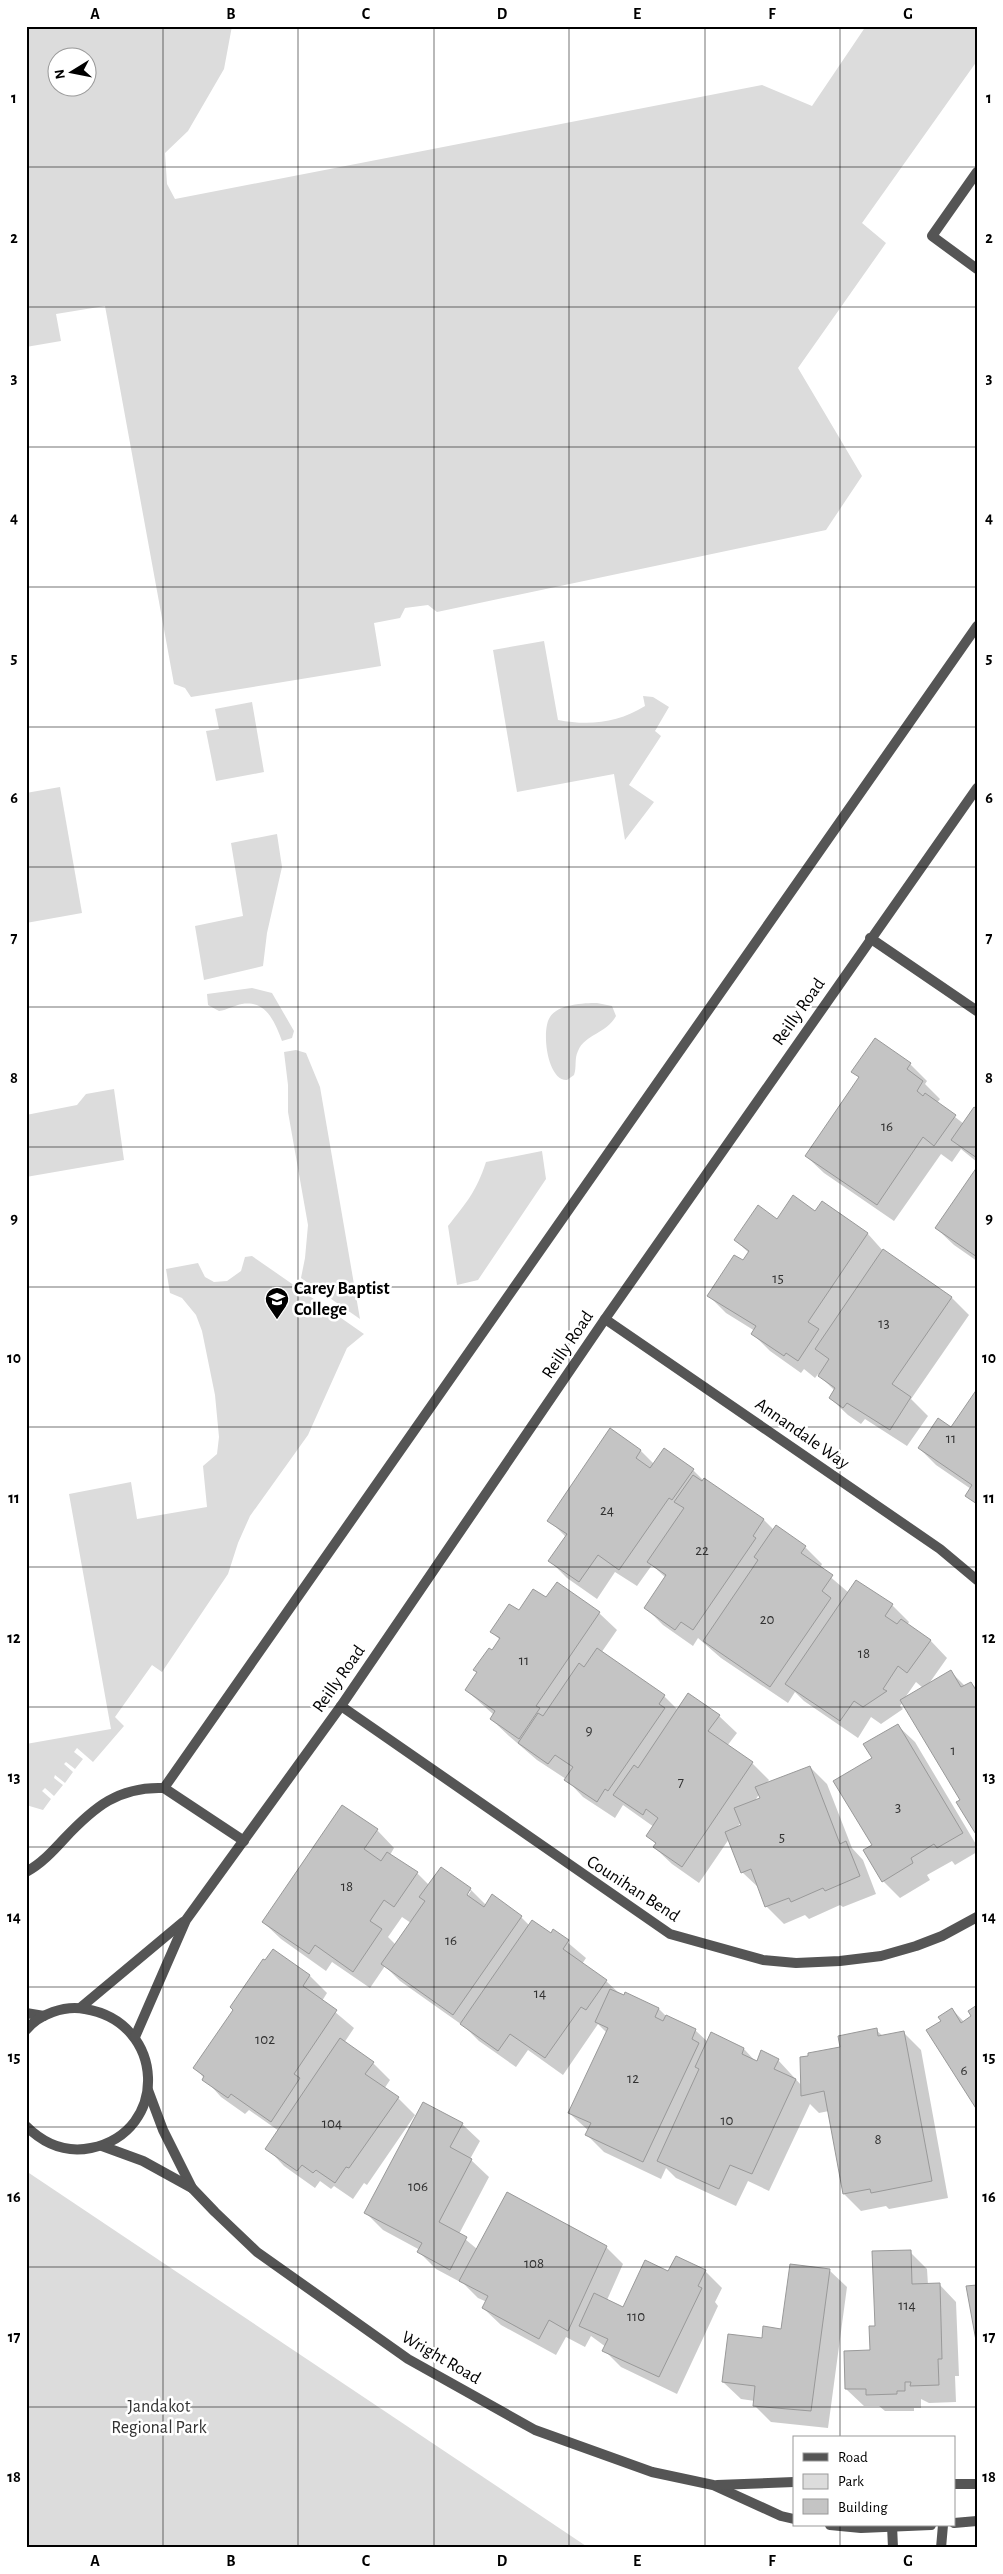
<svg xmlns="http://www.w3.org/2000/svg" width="1003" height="2574" font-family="'Alegreya Sans',sans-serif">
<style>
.green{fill:#dcdcdc;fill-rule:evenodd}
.shadow{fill:#0003;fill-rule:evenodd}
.building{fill:#c4c4c4;stroke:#999}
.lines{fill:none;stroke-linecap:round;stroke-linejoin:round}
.service{stroke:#555;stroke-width:10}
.minor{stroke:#555;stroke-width:10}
.tertiary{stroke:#555;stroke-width:10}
.grid{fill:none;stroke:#000;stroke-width:1;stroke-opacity:0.55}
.labels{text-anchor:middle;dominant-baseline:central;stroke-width:5;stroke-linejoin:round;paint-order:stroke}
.number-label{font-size:15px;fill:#313131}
.street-label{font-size:18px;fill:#000;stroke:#fff}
.poi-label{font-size:18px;font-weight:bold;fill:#000;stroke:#fff;text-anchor:start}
.park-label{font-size:18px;fill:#333;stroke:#fff}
.neatline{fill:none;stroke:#000;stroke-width:2}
.grid-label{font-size:16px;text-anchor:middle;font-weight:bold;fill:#000}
</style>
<rect width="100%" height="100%" fill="#fff"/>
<g class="green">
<path d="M26,26H232L224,69L188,131L165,153L167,184L175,199L762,85L812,106L866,26H977V61L862,223L886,243L798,368L862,476L826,530L437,612L428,605L405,608L400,618L374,623L381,666L191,697L185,688L174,684L105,306L56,314L61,341L26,347ZM58,58H88V88H58Z"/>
<path d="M544,641L558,720C589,726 618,723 645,706L643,696L653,697L669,707L655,731L661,736L629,785L654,802L625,840L614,774L517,792L493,650Z"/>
<path d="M252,702L264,772L216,781L206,731L219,729L215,709Z"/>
<path d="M60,787L82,913L26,923V793Z"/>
<path d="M277,834L282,867L267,933L263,966L204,980L195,926L243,916L231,843Z"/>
<path d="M252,988L272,993L294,1031L292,1038L282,1041C275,1023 267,1000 242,1004C235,1005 227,1010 219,1011L208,1005L207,994Z"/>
<path d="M597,1003L612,1006L616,1016C606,1034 585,1034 578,1051C574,1059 577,1067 574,1075L567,1080C547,1081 541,1030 550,1017C558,1004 584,1003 597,1003Z"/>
<path d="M296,1050L306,1053L320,1087L360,1319L301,1278L305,1258L308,1225L288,1112V1085L284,1052Z"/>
<path d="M114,1089L124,1160L26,1177V1115L77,1105L86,1094Z"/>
<path d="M542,1151L546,1179L478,1280L457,1285L448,1226C467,1202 476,1192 486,1162Z"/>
<path d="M252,1256L364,1334L347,1348L308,1435L250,1516L238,1543L228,1574L162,1672L152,1665L115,1717L124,1726L93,1762L77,1748L74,1752L83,1759L75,1769L66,1762L64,1764L73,1772L65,1783L55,1775L54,1778L63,1785L54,1796L45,1788L42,1791L51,1799L43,1810L26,1805V1744L111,1729L69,1494L131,1482L137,1519L207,1507L203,1466L217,1454L219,1437L215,1395L202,1331L196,1315L182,1298L170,1293L166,1269L198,1263L205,1277L214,1282L227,1281L241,1271L245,1257Z"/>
<path d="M26,2171L589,2548H26Z"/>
</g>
<g class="shadow">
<path d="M910,1064L927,1081L925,1084L940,1099L937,1103L964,1124L977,1110V1162L961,1149L952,1162L941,1154L894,1221L824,1173L806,1156L860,1078L853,1072Z"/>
<path d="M977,1170V1261L954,1245L936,1228Z"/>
<path d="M816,1213L868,1234L884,1252L952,1298L969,1315L911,1399L928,1416L907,1446L865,1419L861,1424L848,1415L830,1398L835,1391L818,1374L815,1378L804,1369L801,1373L770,1351L753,1334L755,1331L726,1313L709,1296L743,1262L749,1253L735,1240L778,1220Z"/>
<path d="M977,1391V1505L967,1495L971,1489L936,1465L919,1448L951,1429Z"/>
<path d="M611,1430L641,1451L654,1464L664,1450L693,1470L704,1481L764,1520L774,1530L805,1547L822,1564L820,1568L849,1593L892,1605L909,1622L907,1625L930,1640L947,1658L928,1685L951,1672L965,1686L971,1683L977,1689V1834L961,1800L903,1702L900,1706L903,1709L881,1724L871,1717L858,1738L804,1701L795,1692L788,1703L721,1658L698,1638L693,1646L663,1625L646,1608L666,1578L652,1565L637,1586L615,1572L597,1599L567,1578L550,1561L566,1537L549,1520ZM916,1682L923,1688L904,1699Z"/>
<path d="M557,1584L599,1613L617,1630L601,1653L664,1696L678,1710L719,1716L737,1733L727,1746L752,1763L769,1780L766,1784L810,1767L827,1784L852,1848L863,1860L876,1894L843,1907L840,1905L809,1919L805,1915L784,1924L767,1907L760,1889L742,1872L729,1839L699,1883L672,1864L654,1847L656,1844L647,1836L654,1827L623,1805L615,1818L583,1797L566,1779L537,1760L509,1736L491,1719L494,1715L466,1690L500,1640L492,1632L520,1612L547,1599ZM759,1794L761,1799L755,1801ZM741,1822L743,1826L736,1829Z"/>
<path d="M897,1725L915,1742L977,1846V1852L955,1865L952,1861L927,1875L930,1880L900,1898L883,1881L873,1845V1759Z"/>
<path d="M342,1806L377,1830L394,1848L390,1855L417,1873L429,1885L441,1868L470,1889L486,1905L521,1917L530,1926L551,1934L554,1931L586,1958L582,1964L606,1981L620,1994L659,2009L667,2017L696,2031L708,2042L712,2034L744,2049L757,2063L778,2060L802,2086L841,2048L876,2030L883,2036L904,2033L921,2050L948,2198L889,2209L886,2206L861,2211L844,2194L829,2111L819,2113L810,2104L769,2191L748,2181L736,2206L676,2178L666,2168L661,2179L604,2152L587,2135L589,2131L569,2113L607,2033L598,2024L563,2075L528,2050L516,2067L479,2041L465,2027L400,1981L385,1966L370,1988L332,1962L326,1971L281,1939L263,1922ZM468,1891H471L464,1901ZM402,1917L411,1923L396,1945L388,1937Z"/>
<path d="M273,1951L310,1976L327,1993L322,2001L354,2028L344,2043L373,2063L390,2080L384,2089L398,2098L415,2115L367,2185L364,2183L353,2199L334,2186L331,2189L320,2181L315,2188L284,2166L267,2148L279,2131L249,2110L245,2114L221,2097L195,2068Z"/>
<path d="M977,2006V2108L942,2021L952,2009L964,2022L973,2017Z"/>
<path d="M462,2124L480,2141L470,2159L489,2177L459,2234L477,2249L606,2247L623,2264L607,2300L624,2309L669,2273L705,2271L722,2288L715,2302L718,2306L677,2394L621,2367L604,2350L606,2347L591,2336L585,2347L566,2337L556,2355L501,2325L483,2308L487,2302L478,2298L464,2284L436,2269L419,2252L420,2250L383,2230L366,2213Z"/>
<path d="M910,2252L927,2269L928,2285L939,2284L956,2302L959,2376H955L956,2402L929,2403L921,2399V2408H914V2411H885L879,2406H864L846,2389L871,2351L876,2328Z"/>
<path d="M829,2270L847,2287L828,2428L771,2422L754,2405L755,2401L741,2399L723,2382L782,2330Z"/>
</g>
<g class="building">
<path d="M875,1038L911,1063L907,1069L923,1081L917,1091L923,1096L925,1093L956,1115L934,1146L923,1137L877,1205L805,1156L859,1077L851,1072Z"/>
<path d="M974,1107L977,1109V1158L951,1140Z"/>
<path d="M977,1167V1257L935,1228Z"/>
<path d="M793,1195L815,1211L822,1201L868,1233L808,1322L819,1329L798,1361L786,1353L784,1356L751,1334L756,1326L707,1296L734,1255L743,1260L749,1251L734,1240L758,1205L777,1219Z"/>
<path d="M883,1249L952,1297L892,1384L911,1397L890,1430L847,1403L843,1408L829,1398L835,1388L818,1376L829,1359L815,1349Z"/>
<path d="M977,1389V1504L965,1496L972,1485L918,1448L938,1418L951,1427Z"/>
<path d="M610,1428L641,1450L636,1458L650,1468L664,1448L694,1469L672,1500L669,1498L619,1570L598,1555L579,1582L548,1561L567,1534L547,1521Z"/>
<path d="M693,1475L702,1481L704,1478L764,1519L753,1536L756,1538L693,1630L681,1622L675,1630L644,1608L666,1575L647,1562L684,1508L674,1502Z"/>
<path d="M776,1525L806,1546L801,1553L833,1575L822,1591L831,1598L770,1687L703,1641L758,1560L754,1557Z"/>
<path d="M856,1580L893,1604L885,1616L897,1624L901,1619L931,1640L907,1673L898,1666L883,1689L887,1691L863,1707L854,1701L840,1721L785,1684Z"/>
<path d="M557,1582L600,1612L536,1706L540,1708L519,1739L490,1719L495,1711L465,1690L477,1672L473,1670L489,1648L492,1650L500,1638L490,1632L509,1604L519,1610L533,1589L546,1597Z"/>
<path d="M597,1648L665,1695L659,1704L665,1708L608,1791L605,1789L597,1802L564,1780L573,1767L555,1755L548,1764L518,1743L538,1713L543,1716L579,1663L584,1667Z"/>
<path d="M951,1670L961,1687L971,1682L977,1692V1836L956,1802L960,1800L900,1700Z"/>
<path d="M688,1693L720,1715L708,1731L753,1762L682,1867L653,1847L656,1843L646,1836L658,1818L646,1809L643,1815L613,1795L634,1765L638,1768Z"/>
<path d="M898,1724L963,1833L937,1848L934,1844L911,1858L913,1863L882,1882L863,1850L872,1845L833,1781L872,1758L863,1744Z"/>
<path d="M810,1766L840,1844L846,1841L860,1876L825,1891L823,1888L791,1902L789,1898L765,1907L751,1869L741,1873L725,1832L741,1825L734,1808L760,1798L755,1787Z"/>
<path d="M342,1805L378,1829L364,1849L381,1861L387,1852L418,1872L394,1907L384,1900L370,1921L382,1929L353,1972L315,1945L309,1954L262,1922Z"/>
<path d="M441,1867L471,1888L467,1895L484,1907L492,1894L522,1916L453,2015L381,1964L425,1901L419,1897Z"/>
<path d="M532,1920L551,1933L553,1929L569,1940L563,1949L607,1980L586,2010L581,2007L545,2058L510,2034L498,2051L460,2024Z"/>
<path d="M273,1949L310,1975L303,1986L337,2010L294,2074L300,2078L271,2122L231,2094L228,2098L202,2080L204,2076L193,2068L233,2010L230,2007L263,1959L265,1960Z"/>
<path d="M610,1989L624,1995L625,1992L659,2008L655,2017L663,2021L666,2015L696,2029L692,2039L699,2043L643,2162L585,2135L591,2123L568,2113L608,2028L595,2022Z"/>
<path d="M977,2005V2110L926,2030L941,2021L938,2017L952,2008L961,2023L971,2016L968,2011Z"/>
<path d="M877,2028L878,2036L904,2031L932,2181L871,2193L870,2189L843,2194L824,2091L801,2096L800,2057L808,2056V2053L840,2047L838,2036Z"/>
<path d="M711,2032L744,2048L742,2054L757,2061L761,2050L779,2059L774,2069L796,2079L752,2174L730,2165L719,2189L657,2161L699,2069L695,2067Z"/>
<path d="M340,2038L374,2062L365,2074L399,2097L349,2168L346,2167L335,2183L316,2170L313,2173L302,2165L297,2171L265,2149Z"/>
<path d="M423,2102L463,2123L450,2147L472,2159L439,2222L467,2237L450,2270L417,2252L422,2243L364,2213Z"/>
<path d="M507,2192L607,2246L568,2331L549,2320L539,2339L482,2308L488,2296L459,2281Z"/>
<path d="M911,2250L912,2284L940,2283L942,2359H938L939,2385L910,2386L911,2382H905V2391H897V2394L866,2395V2389H845L844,2351L870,2350L869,2326H875L872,2251Z"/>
<path d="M676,2256L706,2270L698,2286L702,2288L659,2377L602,2351L608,2339L579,2326L594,2293L623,2307L645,2260L668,2271Z"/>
<path d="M790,2264L830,2269L811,2411L753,2406L755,2386L722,2382L728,2334L762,2338L763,2326L781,2329Z"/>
<path d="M977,2285V2346L966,2286Z"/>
</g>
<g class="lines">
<g class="service">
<path d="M977,172L932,236L977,269"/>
<path d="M244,1841L164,1788L977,626"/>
<path d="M26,1872C41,1864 53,1851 64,1839C94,1807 119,1786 164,1788"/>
</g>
<g class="minor">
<path d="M870,938L977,1011"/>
<path d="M605,1319L940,1549L977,1580"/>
<path d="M341,1706L670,1934L763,1960L796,1963L840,1961L881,1956L916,1946L942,1936L977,1917"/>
</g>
<g class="tertiary">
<path d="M80,2008L183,1922"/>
<path d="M26,2013L44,2016"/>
<path d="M26,2030C39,2014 65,2005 85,2009C166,2022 170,2132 91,2148C66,2153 44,2144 26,2126"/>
<path d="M135,2037L186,1920L341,1706L605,1319L977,788"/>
<path d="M148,2090L163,2130L192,2188L215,2212L257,2252L408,2359L535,2430L652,2472L713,2485L781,2516L794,2519"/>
<path d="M102,2146L143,2161L192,2188"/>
<path d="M954,2484H977"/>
<path d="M717,2485L794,2482"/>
<path d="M954,2523L977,2521"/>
<path d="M830,2525L861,2528L931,2525"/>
<path d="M892,2525L893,2548"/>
<path d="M941,2548L943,2525"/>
</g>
</g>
<path class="grid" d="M163,26V2548M298,26V2548M434,26V2548M569,26V2548M705,26V2548M840,26V2438M26,167H977M26,307H977M26,447H977M26,587H977M26,727H977M26,867H977M26,1007H977M26,1147H977M26,1287H977M26,1427H977M26,1567H977M26,1707H977M26,1847H977M26,1987H977M26,2127H977M26,2267H977M26,2407H977M840,2525V2548"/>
<defs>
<g id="school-pin" transform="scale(1.25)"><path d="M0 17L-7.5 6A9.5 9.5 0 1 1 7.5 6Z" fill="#000" stroke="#fff"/><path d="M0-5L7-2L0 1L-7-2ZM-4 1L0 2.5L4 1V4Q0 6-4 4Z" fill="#fff"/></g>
</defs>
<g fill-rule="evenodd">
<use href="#school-pin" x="277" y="1299"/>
</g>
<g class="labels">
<g class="number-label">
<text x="887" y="1126">16</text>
<text x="778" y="1278">15</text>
<text x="884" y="1323">13</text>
<text x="951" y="1438">11</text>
<text x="607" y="1510">24</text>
<text x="702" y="1550">22</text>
<text x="767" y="1619">20</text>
<text x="864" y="1653">18</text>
<text x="524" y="1660">11</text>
<text x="589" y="1730">9</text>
<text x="953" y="1750">1</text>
<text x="681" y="1782">7</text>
<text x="898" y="1807">3</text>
<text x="782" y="1837">5</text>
<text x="347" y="1886">18</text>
<text x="451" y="1940">16</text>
<text x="540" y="1993">14</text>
<text x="265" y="2039">102</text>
<text x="964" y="2070">6</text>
<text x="633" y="2078">12</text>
<text x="727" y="2120">10</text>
<text x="332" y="2123">104</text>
<text x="878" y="2139">8</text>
<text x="418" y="2186">106</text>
<text x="534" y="2263">108</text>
<text x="907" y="2305">114</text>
<text x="636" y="2316">110</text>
</g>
<g class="street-label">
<text transform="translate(799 1012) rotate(-55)">Reilly Road</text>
<text transform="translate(568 1345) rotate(-56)">Reilly Road</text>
<text transform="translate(802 1434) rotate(35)">Annandale Way</text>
<text transform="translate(339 1679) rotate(-55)">Reilly Road</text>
<text transform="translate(633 1889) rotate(33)">Counihan Bend</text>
<text transform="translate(441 2358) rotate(30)">Wright Road</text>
</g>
<g class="poi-label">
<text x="294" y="1289">Carey Baptist<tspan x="294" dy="21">College</tspan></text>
</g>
<g class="park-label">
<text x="159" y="2407">Jandakot<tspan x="159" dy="21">Regional Park</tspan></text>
</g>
</g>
<rect width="1003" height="2574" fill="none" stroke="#ffffff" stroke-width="55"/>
<rect x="793" y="2436" width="162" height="90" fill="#ffffff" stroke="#999999"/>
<rect x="803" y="2453" width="25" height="8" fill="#555555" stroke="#999999"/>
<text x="838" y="2462" font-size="15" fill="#000000">Road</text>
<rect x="803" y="2474" width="25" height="15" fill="#dcdcdc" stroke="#999999"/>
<text x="838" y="2486" font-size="15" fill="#000000">Park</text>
<rect x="803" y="2499" width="25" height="15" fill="#c4c4c4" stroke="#999999"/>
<text x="838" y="2512" font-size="15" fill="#000000">Building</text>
<g transform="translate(72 72) rotate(260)"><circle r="24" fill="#ffffff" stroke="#999999"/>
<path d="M0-4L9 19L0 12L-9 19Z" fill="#000000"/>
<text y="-8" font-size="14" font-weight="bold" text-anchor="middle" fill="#000000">N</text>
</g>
<rect x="28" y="28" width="948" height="2518" class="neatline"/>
<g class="grid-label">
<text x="95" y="19">A</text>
<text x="231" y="19">B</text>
<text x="366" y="19">C</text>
<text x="502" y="19">D</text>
<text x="637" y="19">E</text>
<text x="772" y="19">F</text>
<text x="908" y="19">G</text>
<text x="14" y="103">1</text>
<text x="989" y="103">1</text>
<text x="14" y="243">2</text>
<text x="989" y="243">2</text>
<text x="14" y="383">3</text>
<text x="989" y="383">3</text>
<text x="14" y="523">4</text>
<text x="989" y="523">4</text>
<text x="14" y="663">5</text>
<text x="989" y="663">5</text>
<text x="14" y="803">6</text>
<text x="989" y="803">6</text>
<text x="14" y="943">7</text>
<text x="989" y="943">7</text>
<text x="14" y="1083">8</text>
<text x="989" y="1083">8</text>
<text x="14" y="1223">9</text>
<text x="989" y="1223">9</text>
<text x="14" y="1363">10</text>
<text x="989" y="1363">10</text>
<text x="14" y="1503">11</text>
<text x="989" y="1503">11</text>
<text x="14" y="1643">12</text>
<text x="989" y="1643">12</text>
<text x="14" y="1782">13</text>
<text x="989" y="1782">13</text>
<text x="14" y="1922">14</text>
<text x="989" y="1922">14</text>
<text x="14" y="2062">15</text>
<text x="989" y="2062">15</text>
<text x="14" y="2202">16</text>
<text x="989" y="2202">16</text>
<text x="14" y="2342">17</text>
<text x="989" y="2342">17</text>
<text x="14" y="2482">18</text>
<text x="989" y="2482">18</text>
<text x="95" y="2566">A</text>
<text x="231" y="2566">B</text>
<text x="366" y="2566">C</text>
<text x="502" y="2566">D</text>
<text x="637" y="2566">E</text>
<text x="772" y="2566">F</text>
<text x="908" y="2566">G</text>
</g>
</svg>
